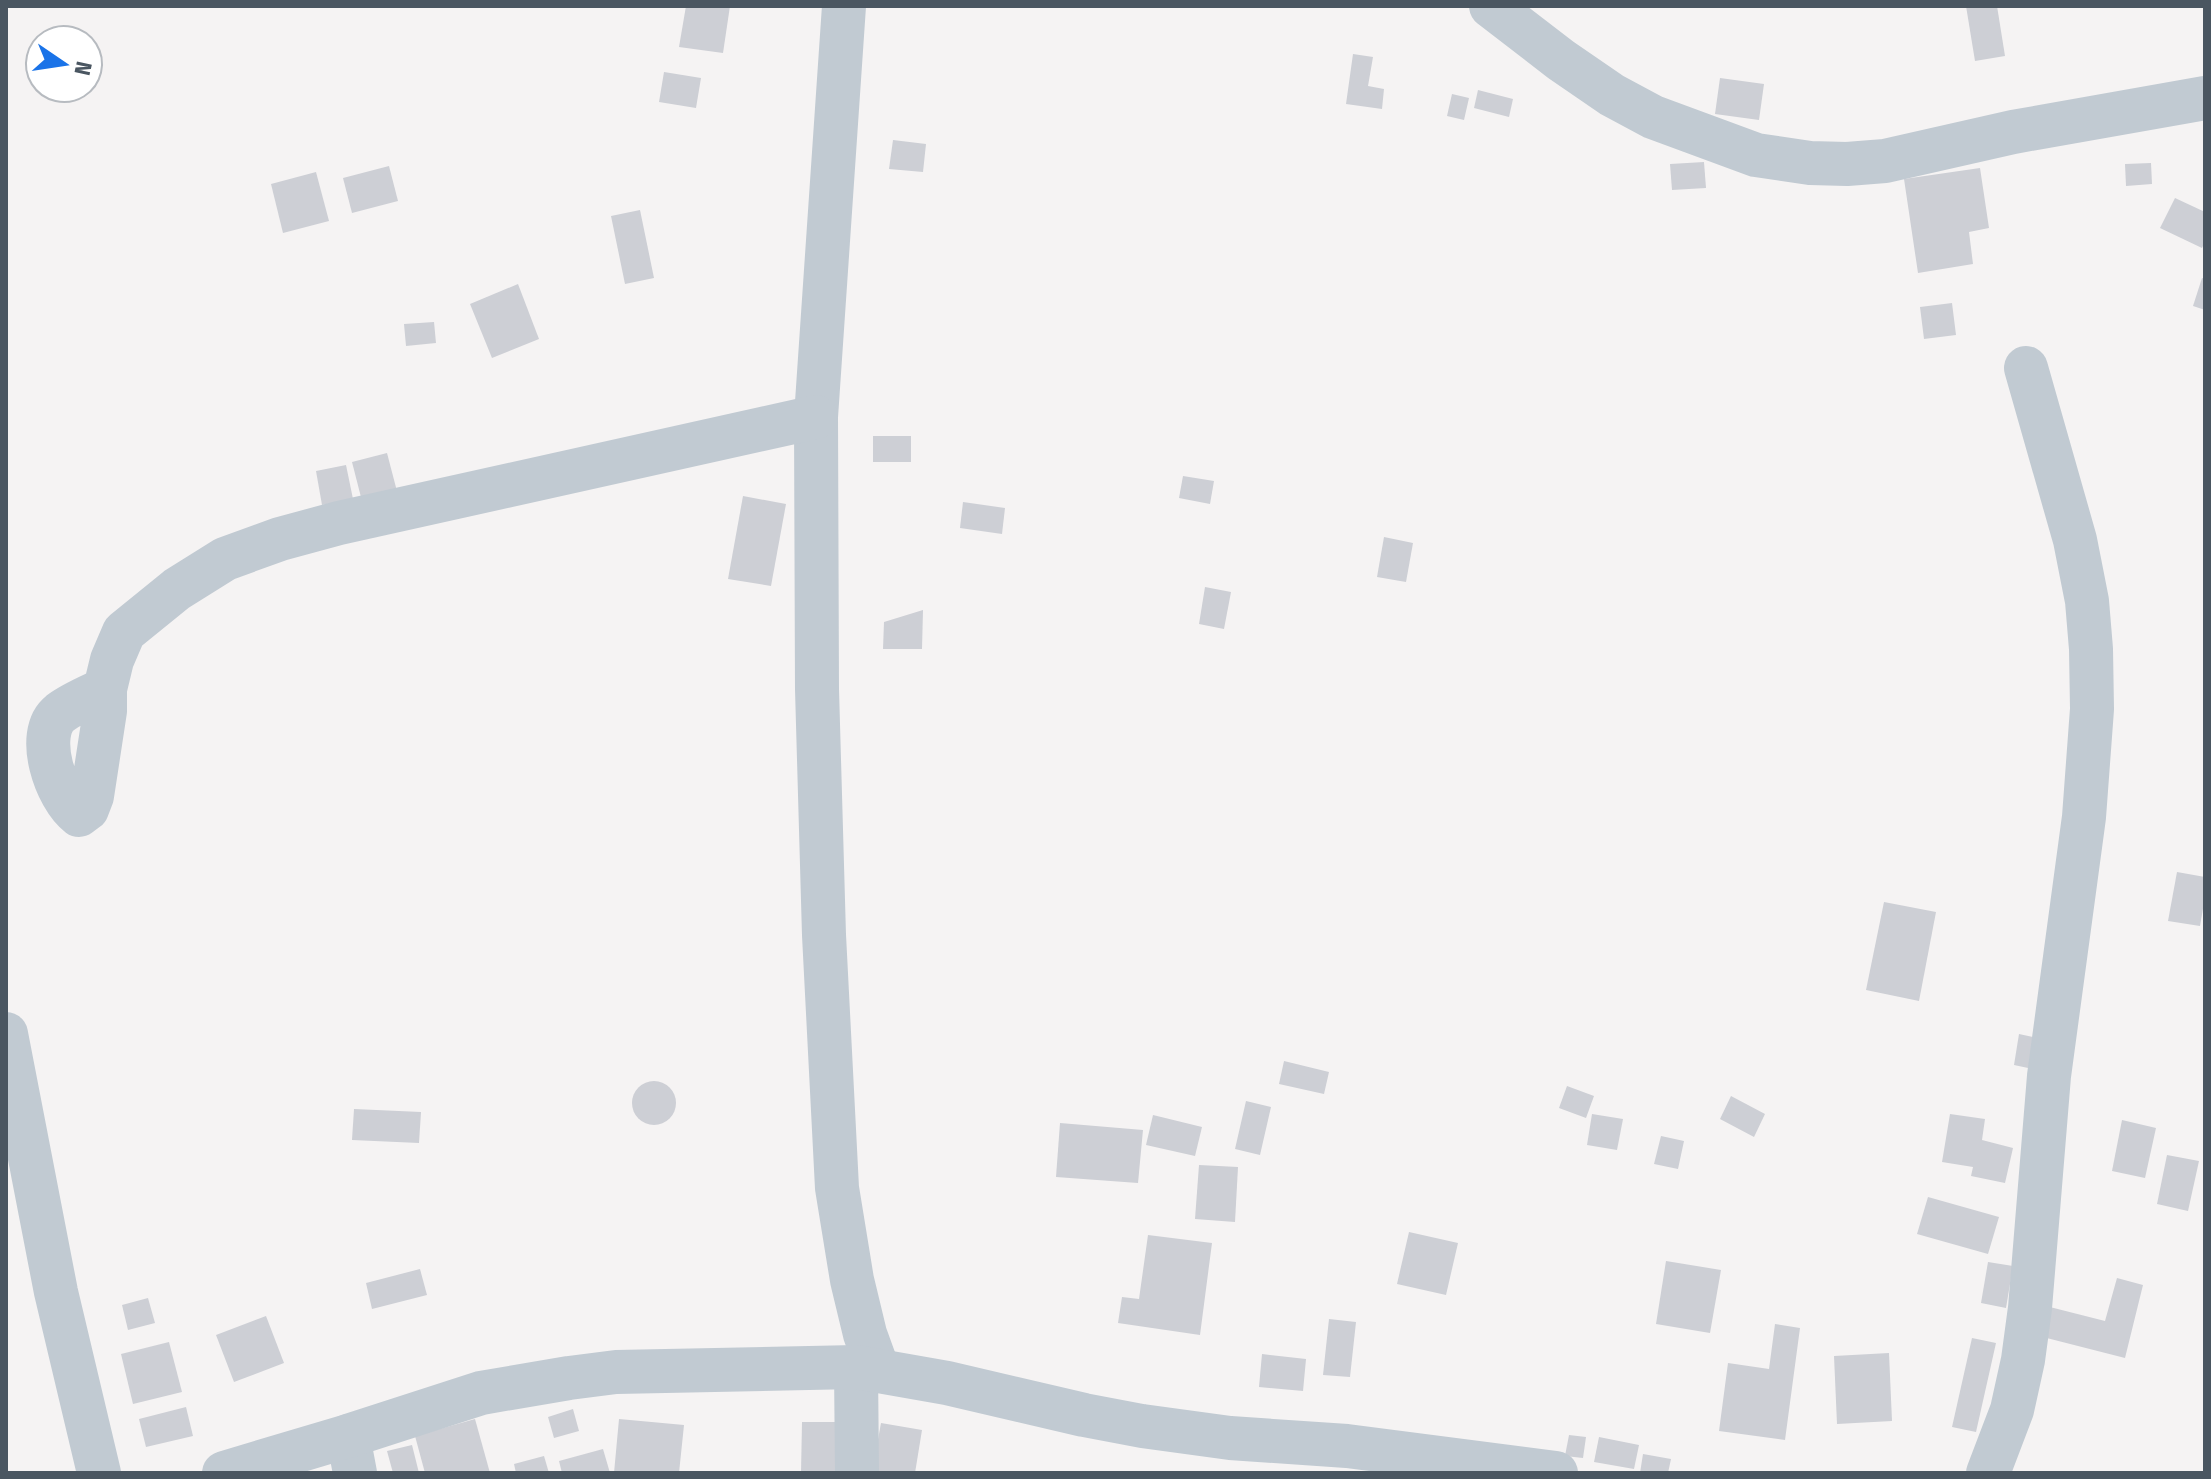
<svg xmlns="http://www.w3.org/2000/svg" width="2211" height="1479" font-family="'Fira Sans Condensed',sans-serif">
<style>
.building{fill:#cdcfd5}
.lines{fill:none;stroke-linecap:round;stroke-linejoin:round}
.minor{stroke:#c1cad2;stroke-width:44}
</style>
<rect width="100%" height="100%" fill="#f5f3f3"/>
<g class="building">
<path d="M686,6H730L723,53L679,47Z"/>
<path d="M1966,6H1997L2005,56L1975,61Z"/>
<path d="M1353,54L1373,57L1368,86L1384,89L1382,109L1346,104Z"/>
<path d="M664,72L701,78L696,108L659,102Z"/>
<path d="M1720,78L1764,84L1759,120L1715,114Z"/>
<path d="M1478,90L1513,99L1509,117L1474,108Z"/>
<path d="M1452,94L1469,98L1464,120L1447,116Z"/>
<path d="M893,140L926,144L923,172L889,169Z"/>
<path d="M1704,162L1706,188L1672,190L1670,164Z"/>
<path d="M2151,163L2152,184L2126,186L2125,164Z"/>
<path d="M389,166L398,201L352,213L343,178Z"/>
<path d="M1980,168L1989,228L1969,232L1973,264L1918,273L1904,179Z"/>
<path d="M316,172L329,221L283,233L271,184Z"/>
<path d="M2175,198L2205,212V242L2202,248L2160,228Z"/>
<path d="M640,210L654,278L625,284L611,216Z"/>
<path d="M2202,278L2205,279V310L2193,306Z"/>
<path d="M518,284L539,339L492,358L470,304Z"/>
<path d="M1952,303L1956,335L1924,339L1920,307Z"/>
<path d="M434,322L436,343L406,346L404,324Z"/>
<rect x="873" y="436" width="38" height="26"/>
<path d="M387,453L399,499L364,509L352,462Z"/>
<path d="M346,465L353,499L322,505L316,471Z"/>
<path d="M1183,476L1214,481L1210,504L1179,498Z"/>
<path d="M743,496L786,504L771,586L728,579Z"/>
<path d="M963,502L1005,508L1002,534L960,528Z"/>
<path d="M1384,537L1413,543L1406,582L1377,577Z"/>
<path d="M1205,587L1231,592L1224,629L1199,624Z"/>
<path d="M923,610L922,649H883L884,622Z"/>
<path d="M2177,872L2205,877V897L2200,926L2168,921Z"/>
<path d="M1884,902L1936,912L1919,1001L1866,990Z"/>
<path d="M2019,1034L2043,1039L2037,1070L2014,1065Z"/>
<path d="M1284,1061L1329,1072L1324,1094L1279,1084Z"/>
<circle cx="654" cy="1103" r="22"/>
<path d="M1567,1086L1594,1096L1586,1118L1559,1108Z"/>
<path d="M1731,1096L1765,1114L1754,1137L1720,1119Z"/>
<path d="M1246,1101L1271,1107L1260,1155L1235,1149Z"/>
<path d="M354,1109L421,1112L419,1143L352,1140Z"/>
<path d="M1592,1114L1623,1119L1617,1150L1587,1145Z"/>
<path d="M1950,1114L1985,1119L1982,1140L2013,1148L2005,1183L1971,1176L1973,1167L1942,1162Z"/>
<path d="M1153,1115L1202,1127L1195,1156L1146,1145Z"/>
<path d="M2122,1120L2156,1128L2145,1178L2112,1171Z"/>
<path d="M1060,1123L1143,1130L1138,1183L1056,1177Z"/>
<path d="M1661,1136L1684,1141L1678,1169L1654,1164Z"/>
<path d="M2167,1155L2199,1161L2188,1211L2157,1204Z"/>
<path d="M1199,1165L1238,1167L1235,1222L1195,1219Z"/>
<path d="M1928,1197L1999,1217L1988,1254L1917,1234Z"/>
<path d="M1409,1232L1458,1243L1446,1295L1397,1284Z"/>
<path d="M1148,1235L1212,1243L1200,1335L1118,1323L1122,1297L1139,1299Z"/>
<path d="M1666,1261L1721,1270L1710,1333L1656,1324Z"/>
<path d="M1988,1262L2013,1266L2006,1308L1981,1303Z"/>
<path d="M420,1269L427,1295L372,1309L366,1283Z"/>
<path d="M2117,1278L2143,1285L2125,1358L2031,1334L2038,1304L2105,1321Z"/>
<path d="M148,1298L155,1323L128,1330L122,1305Z"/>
<path d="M266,1316L284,1363L234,1382L216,1335Z"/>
<path d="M1329,1319L1356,1322L1350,1377L1323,1375Z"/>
<path d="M1775,1324L1800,1328L1785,1440L1719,1431L1728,1363L1769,1369Z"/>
<path d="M1972,1338L1996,1343L1976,1432L1952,1427Z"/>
<path d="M169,1342L182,1392L133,1404L121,1354Z"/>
<path d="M1889,1353L1892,1421L1837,1424L1834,1356Z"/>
<path d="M1262,1354L1306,1359L1303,1391L1259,1387Z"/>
<path d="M186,1407L193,1436L146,1447L139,1419Z"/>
<path d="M573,1409L579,1431L554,1438L548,1417Z"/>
<path d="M475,1419L490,1473H425L415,1436Z"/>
<path d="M619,1419L684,1425L679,1473H614Z"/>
<path d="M802,1422H841L840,1473H801Z"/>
<path d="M881,1423L922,1430L915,1473H872Z"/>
<path d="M1569,1435L1586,1437L1583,1458L1565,1456Z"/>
<path d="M1599,1437L1639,1445L1634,1469L1594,1462Z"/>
<path d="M412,1445L419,1473H393L387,1451Z"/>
<path d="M603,1449L610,1473H562L559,1461Z"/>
<path d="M1643,1454L1671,1459L1668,1473H1640Z"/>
<path d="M544,1456L549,1473H516L514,1464Z"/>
</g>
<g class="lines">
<g class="minor">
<path d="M844,6L816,417L817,689L824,935L837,1188L852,1280L865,1334L878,1370"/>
<path d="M1491,6L1561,60L1612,95L1653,117L1756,155L1810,163L1847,164L1885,161L2013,132L2205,98"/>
<path d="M105,689C91,696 73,703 60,713C34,734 56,798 79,815L87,809L92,796L105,711V689L112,660L124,632L177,589L225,559L280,539L339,523L816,417"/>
<path d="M6,1034L56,1292L99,1473"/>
<path d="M856,1367L857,1473"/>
<path d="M348,1436L355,1473"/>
<path d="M224,1473L348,1436L481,1393L569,1378L616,1372L856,1367L947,1383L1084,1415L1142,1426L1230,1438L1347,1446L1556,1473"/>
<path d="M1988,1473L2012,1410L2023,1360L2030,1308L2049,1076L2084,817L2092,709L2091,649L2087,601L2075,540L2026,368"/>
</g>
</g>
<rect width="2211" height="1479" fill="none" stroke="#4a5661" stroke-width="16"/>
<g transform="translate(64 64) rotate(103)"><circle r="38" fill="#ffffff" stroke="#b7bbc0" stroke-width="2"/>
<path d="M0-6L14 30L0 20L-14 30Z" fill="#1a73e8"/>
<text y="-12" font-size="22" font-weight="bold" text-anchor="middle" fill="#4a5661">N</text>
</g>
</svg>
